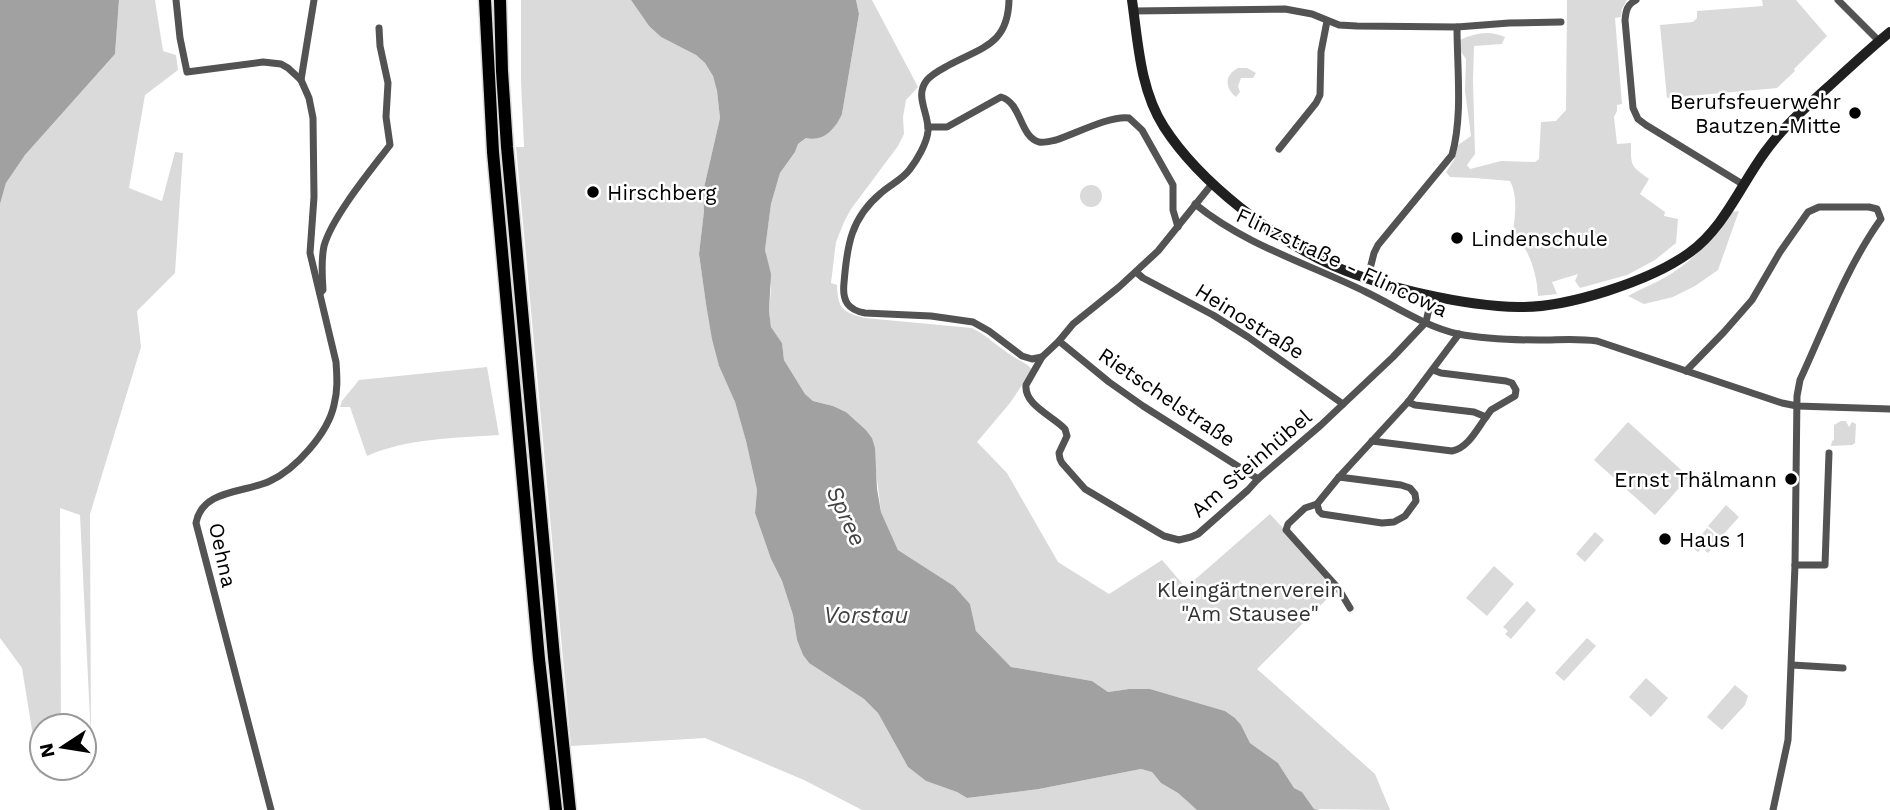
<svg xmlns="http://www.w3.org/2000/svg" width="1890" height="810" font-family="'Work Sans',sans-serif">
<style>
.green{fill:#dadada}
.water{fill:#a1a1a1}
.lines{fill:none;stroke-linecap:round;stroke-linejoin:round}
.highway-casing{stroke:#dbdbdb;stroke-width:15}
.street{stroke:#535353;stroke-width:7}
.secondary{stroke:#202020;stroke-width:10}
.highway{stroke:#000;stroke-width:12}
.poi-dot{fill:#000;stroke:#fff;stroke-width:2.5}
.labels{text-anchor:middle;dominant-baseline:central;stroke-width:5;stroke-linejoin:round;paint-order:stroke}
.poi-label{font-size:21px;fill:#000;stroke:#fff;text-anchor:start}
.street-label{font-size:21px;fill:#000;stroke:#fff}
.park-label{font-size:21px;fill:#313131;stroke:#fff}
.water-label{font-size:23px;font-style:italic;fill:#424242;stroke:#fff}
</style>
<rect width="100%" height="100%" fill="#fff"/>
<g class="green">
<path d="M119,0H155L163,51L176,55L178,70L145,95L129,188L162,201L175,152L183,153L175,273L137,311L141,347L90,514L91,739L80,515L60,508L61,726H42V768H51L39,773L22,668L0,638V204L6,183L25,155L115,54Z"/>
<path d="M521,0H631L649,26L661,37L696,55L705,63L713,76L717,91L720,118L703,192L704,211L699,254L706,304L719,366L735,402L746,441L757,490L755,513L771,559L782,581L793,615L797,640L803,655L809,663L864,699L878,713L908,767L926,781L957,792L967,798L1039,789L1141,769L1152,772L1161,783L1178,793L1197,810H862L804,780L705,738L571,746L516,147H524L521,81Z"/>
<path d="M856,0H872L918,87L906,100L903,117L904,134L898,146L851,209L844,222L836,242L831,283L837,285C838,309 842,312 865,318L972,328C988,336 999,348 1014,357C1021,362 1027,363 1032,370L1010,403L977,442L1007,473L1058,562L1109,594L1162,560L1193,596L1198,591L1191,583L1270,514L1338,588L1257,669L1375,774L1390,810L1314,809L1302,792L1294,788L1278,763L1250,743L1241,725L1235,718L1225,711L1150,689H1129L1108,692L1092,681L1011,667L976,631L970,604L954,586L898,550L881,512L872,438L866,430L846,412L833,406L813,401L805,394L784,360L782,343L771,327L769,311L771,288L765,250L771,204L780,173L795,152L798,144L806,138L832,130L842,114L859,14Z"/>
<path d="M1567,0H1627L1622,9L1621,17L1615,18L1622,104L1617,105V111L1614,117L1617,144L1631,143C1631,166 1630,165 1649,179L1640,194L1665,212L1664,216L1678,219L1676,243L1655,260L1627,275L1580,288L1575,281L1578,274L1552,282L1557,294L1538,296C1537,273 1529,249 1513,232C1515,216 1518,196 1510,181L1475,178L1450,177L1446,172L1454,160L1458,145L1471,136L1465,91L1466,59L1459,49L1460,40C1475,33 1489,30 1505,37L1502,44L1474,46L1473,81L1475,154L1467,165L1470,169L1501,161L1535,162L1539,159L1541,122L1556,121L1566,110Z"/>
<path d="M1762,0H1796L1827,36L1794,69L1795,71L1777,88L1667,98L1660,25L1693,22L1697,18V11L1763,6Z"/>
<path d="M1238,68H1247L1256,73L1253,78H1241L1238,86L1240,92L1236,97C1225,88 1224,75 1238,68Z"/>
<circle cx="1091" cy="196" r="11"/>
<path d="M1739,211L1718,270L1695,286L1673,297L1644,304L1628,296C1640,289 1652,285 1664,278C1692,263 1713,238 1731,212Z"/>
<path d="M487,367L499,435C456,438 407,438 367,456L350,407H340L342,401L359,380Z"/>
<path d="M1841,421H1846L1849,427L1852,422L1856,424L1855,443L1852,445L1831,446L1832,441L1834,440V425Z"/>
<path d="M1628,422L1689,477L1655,515L1594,460Z"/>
<path d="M1726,505L1739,517L1721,537L1708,526Z"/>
<path d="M1707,528L1720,539L1708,553L1702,548L1698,552L1692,547Z"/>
<path d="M1595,532L1604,540L1585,562L1576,554Z"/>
<path d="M1494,566L1514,584L1487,616L1466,598Z"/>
<path d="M1527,601L1536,610L1511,639L1505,634L1508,631L1503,627Z"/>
<path d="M1587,638L1596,646L1564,681L1555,673Z"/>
<path d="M1646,678L1668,698L1651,717L1629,697Z"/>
<path d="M1735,685L1748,696L1745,705L1722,730L1707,717Z"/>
</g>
<g class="water">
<path d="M0,0H119L115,54L25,155L6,183L0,204Z"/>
<path d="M631,0H856L859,14L842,114C835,129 824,142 806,138L798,144L795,152L780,173L771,204L765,250L771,274L769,311L771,327L782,343L784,360L805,394L813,401L833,406L846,412L866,430L872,438L875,448L877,489L881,512L898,550L954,586L970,604L976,631L1011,667L1092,681L1108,692L1129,689H1150L1225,711L1235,718L1241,725L1250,743L1278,763L1294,788L1302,792L1314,809L1320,810H1197L1178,793L1161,783L1152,772L1141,769L1039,789L967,798L957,792L926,781L908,767L878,713L864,699L809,663L803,655L797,640L793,615L782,581L771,559L755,513L757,490L746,441L735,402L719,366L712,339L706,304L699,254L704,211L703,192L720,118L717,91L713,76L705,63L696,55L661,37L649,26Z"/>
</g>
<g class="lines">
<g class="highway-casing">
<g id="highway">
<path d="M485,0L493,152L539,659L556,810"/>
<path d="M500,0L502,71L507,147L554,657L570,810"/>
</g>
</g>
<g class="street">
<path d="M176,0L180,38L187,72L263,62L281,64L288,68L301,80L309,98L313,118L314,197L310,253L336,362C337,377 338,390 334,405C328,433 296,469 270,481C245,493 202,489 196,523L271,810"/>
<path d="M1009,0C1008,44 983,47 949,65C942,69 933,73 927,80C914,96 929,113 928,131C927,143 917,160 910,169C903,179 890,185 881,193C851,218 847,245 844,283C842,301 848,310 865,313L931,316L973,322L989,331L1022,356L1032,359L1042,357L1059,341L1073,324L1119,287L1158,251L1212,184"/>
<path d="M1636,0C1627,5 1626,10 1625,20L1633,108L1638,119L1646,125L1744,185"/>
<path d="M1838,0L1879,41"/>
<path d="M1134,11L1285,9L1312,14L1339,25L1357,26L1457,27L1509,23L1561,22"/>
<path d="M301,80L314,0"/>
<path d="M928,127H947L1001,97C1022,103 1019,136 1039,142C1044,143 1051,141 1056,140C1075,134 1111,115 1129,118L1142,130L1173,185V210L1178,227"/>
<path d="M1279,149L1316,103L1320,95L1321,52L1327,21"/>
<path d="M1195,204C1245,245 1309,264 1366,292C1397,307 1424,326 1458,334C1484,339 1513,340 1539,340C1559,340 1577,338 1597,341L1782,403L1797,406L1890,409"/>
<path d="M1136,272L1143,278L1213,315L1248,337L1343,404"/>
<path d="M1368,277L1374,253L1378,245L1452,155C1463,116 1457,68 1457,27"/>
<path d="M320,293L323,290C322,276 321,260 324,246C332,217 371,170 390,145L386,117L388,83L380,46L379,28"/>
<path d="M1059,341L1109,382L1143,406L1258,479"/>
<path d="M1042,357L1026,385C1024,405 1053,416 1065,429L1067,436L1059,453L1060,459L1062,463L1085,489L1164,536L1179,540L1191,537L1198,534L1248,490L1258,479L1321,425L1393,357L1426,322L1432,295"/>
<path d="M1686,371L1724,332L1752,300L1780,252L1808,212L1819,207H1869L1877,209L1881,219C1846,268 1825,326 1800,380L1797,396L1795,565L1788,740L1773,810"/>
<path d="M1408,402L1415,405L1474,412L1486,417L1491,410L1515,396L1516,390L1512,383L1506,381L1441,373L1433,370"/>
<path d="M1372,441L1452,451C1468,448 1477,429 1486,417"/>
<path d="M1317,504L1319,511L1322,514L1382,523L1394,522L1405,516L1416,501L1415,494L1410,488L1401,485L1339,477"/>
<path d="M1795,565H1825L1829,453"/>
<path d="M1350,608L1338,588L1286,530L1288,524L1305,508L1317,504L1339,477L1408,402L1459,334"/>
<path d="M1792,665L1843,668"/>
</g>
<path class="secondary" d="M1132,0C1138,42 1140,90 1164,127C1200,183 1274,239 1334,266C1385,288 1464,306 1519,307C1567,308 1650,281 1689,253C1724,228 1740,186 1765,152C1782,128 1805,108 1827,88C1848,69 1868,50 1890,32"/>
<use href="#highway" class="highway"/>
</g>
<g class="poi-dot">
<circle cx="1855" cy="113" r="7"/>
<circle cx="593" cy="192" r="7"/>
<circle cx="1457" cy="238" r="7"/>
<circle cx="1791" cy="479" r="7"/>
<circle cx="1665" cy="539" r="7"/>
</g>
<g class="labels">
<g class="poi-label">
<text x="1841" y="101" text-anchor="end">Berufsfeuerwehr<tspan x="1841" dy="24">Bautzen-Mitte</tspan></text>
<text x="607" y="192">Hirschberg</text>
<text x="1471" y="238">Lindenschule</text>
<text x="1777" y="479" text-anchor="end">Ernst Thälmann</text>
<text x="1679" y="539">Haus 1</text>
</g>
<g class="street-label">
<text transform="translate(1342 262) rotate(25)">Flinzstraße - Flincowa</text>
<text transform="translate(1250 321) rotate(32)">Heinostraße</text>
<text transform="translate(1167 397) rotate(34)">Rietschelstraße</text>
<text transform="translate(1251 463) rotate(-41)">Am Steinhübel</text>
<text transform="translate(223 555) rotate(78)">Oehna</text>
</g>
<g class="park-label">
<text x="1250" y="589">Kleingärtnerverein<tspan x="1250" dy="24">"Am Stausee"</tspan></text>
</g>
<g class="water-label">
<text transform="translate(846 516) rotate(65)">Spree</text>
<text x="866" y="615">Vorstau</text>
</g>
</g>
<g transform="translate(63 747) rotate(258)"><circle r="33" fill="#ffffff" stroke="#999999" stroke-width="2"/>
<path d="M0-5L12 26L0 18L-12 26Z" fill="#000000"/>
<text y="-10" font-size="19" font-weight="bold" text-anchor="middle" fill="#000000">N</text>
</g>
</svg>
